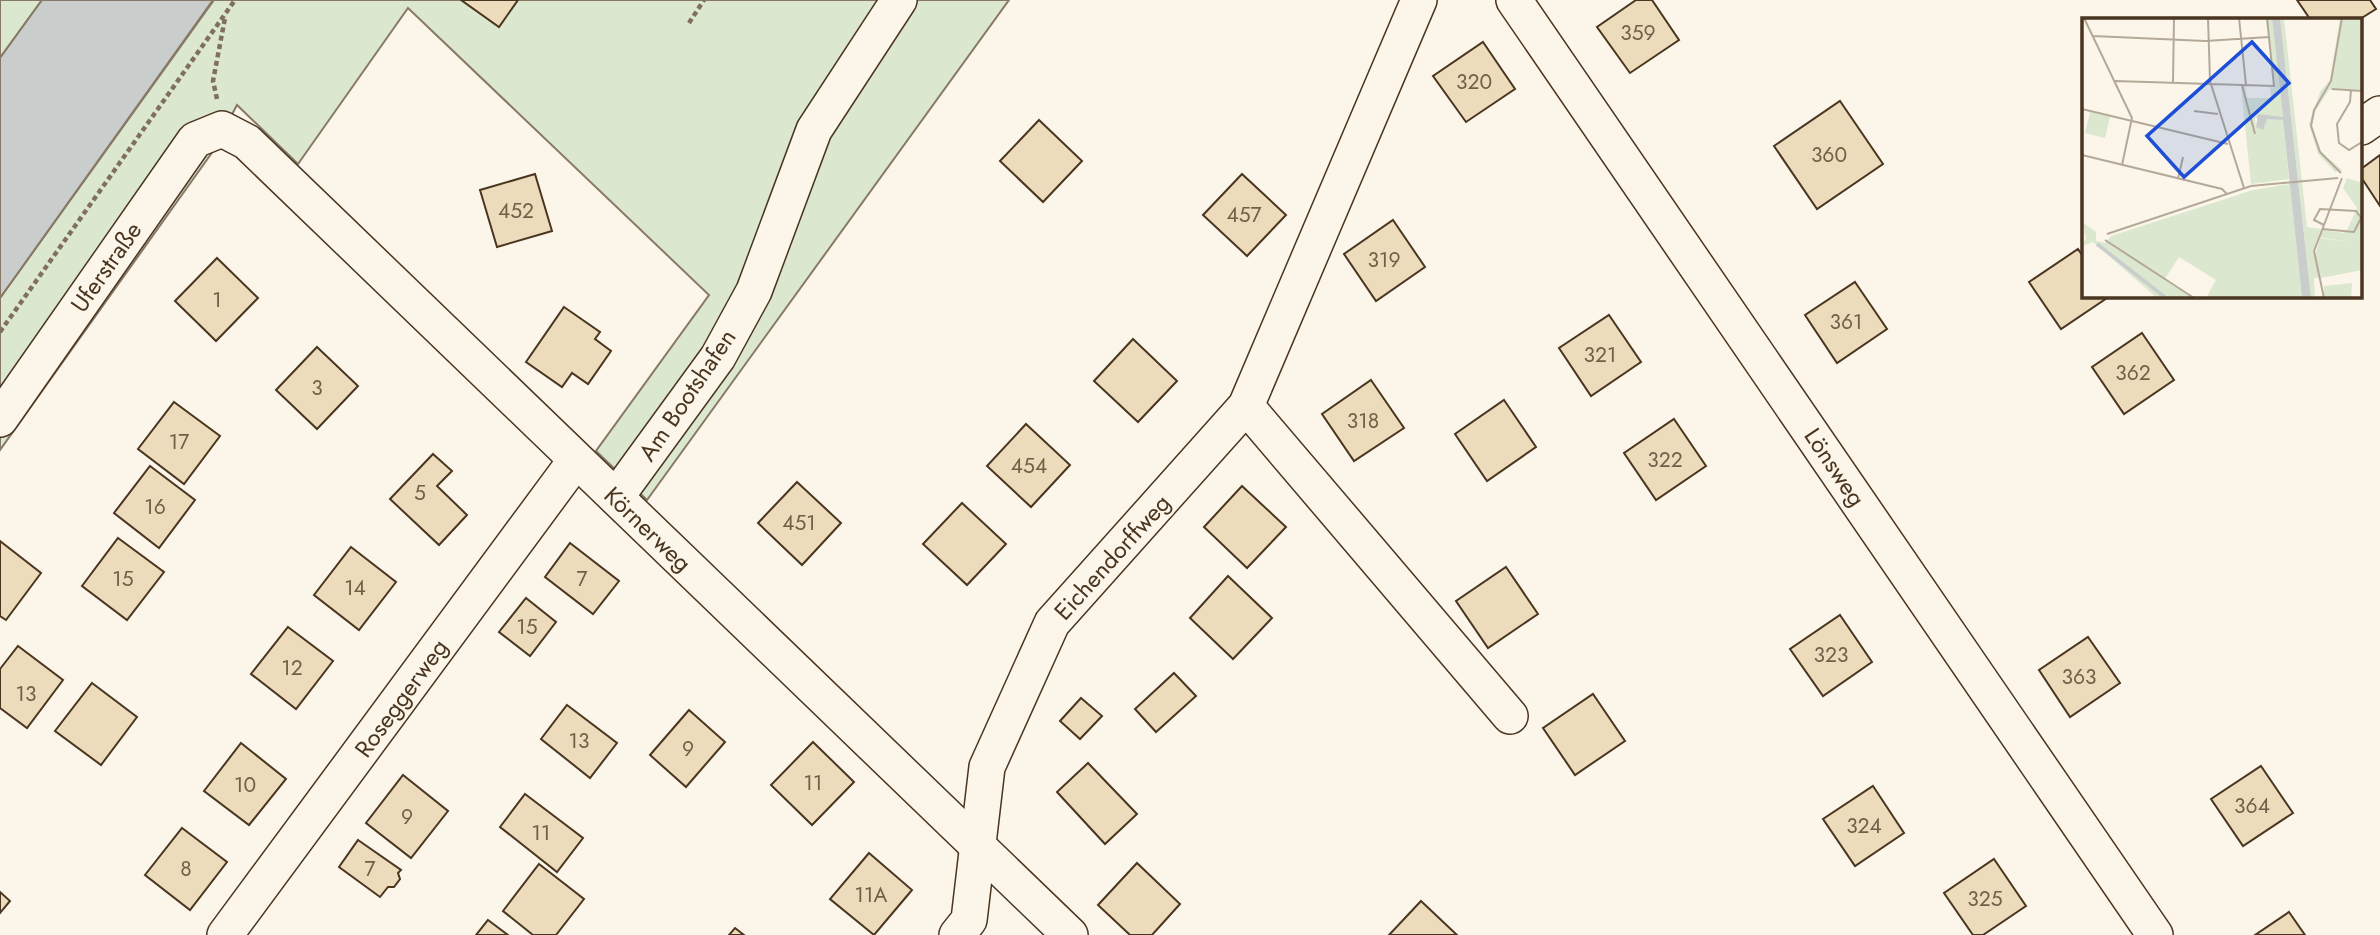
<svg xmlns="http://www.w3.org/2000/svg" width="2380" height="935" font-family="Jost,sans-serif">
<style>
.green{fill:#dce7d0;stroke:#887966;stroke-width:2}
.water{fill:#c9cecd;stroke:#887966;stroke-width:2}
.building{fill:#ecdcbc;stroke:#4a3520;stroke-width:2}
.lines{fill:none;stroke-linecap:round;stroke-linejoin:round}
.minor-casing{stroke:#4a3520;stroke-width:38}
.path{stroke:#7f6f5c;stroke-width:4.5;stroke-dasharray:5 3.5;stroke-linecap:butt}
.minor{stroke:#fbf6e9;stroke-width:35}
.labels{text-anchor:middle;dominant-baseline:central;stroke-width:5;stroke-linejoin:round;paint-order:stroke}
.number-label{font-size:21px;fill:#725f47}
.street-label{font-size:24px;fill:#4a3520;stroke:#fbf6e9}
.inset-river{fill:none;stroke:#c9cecd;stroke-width:3.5}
.inset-road{fill:none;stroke:#b4a999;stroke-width:2}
.view{fill:#1d4ed8;fill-opacity:0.15;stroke:#1d4ed8;stroke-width:3.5}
.inset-edge{fill:none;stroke:#4a3520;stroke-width:3.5}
</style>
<rect width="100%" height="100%" fill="#fbf6e9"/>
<g class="green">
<path d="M0,0H42L0,58Z"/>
<path d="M214,0H1009L647,500L596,451L709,295L408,8L298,164L237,105L211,154L0,450V298Z"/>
</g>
<path class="water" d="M42,0H213L0,298V58Z"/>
<g class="building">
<path d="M461,0H518L499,27Z"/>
<path d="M1636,0H1652L1679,40L1630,73L1597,27Z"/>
<path d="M2297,0H2370L2376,9L2360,19H2310Z"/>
<path d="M1483,42L1515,89L1466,122L1433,76Z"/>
<path d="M1840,101L1883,164L1817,209L1774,146Z"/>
<path d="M1039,120L1082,161L1043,202L1000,161Z"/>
<path d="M2380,155V206L2361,177V169Z"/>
<path d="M535,174L552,231L497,247L480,190Z"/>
<path d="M1242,174L1286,215L1247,256L1203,215Z"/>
<path d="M1393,220L1425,267L1376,301L1344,254Z"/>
<path d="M2078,249L2084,258V296H2110L2061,329L2029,282Z"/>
<path d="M217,258L258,298L216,341L175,301Z"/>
<path d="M1855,282L1887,329L1837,363L1805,315Z"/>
<path d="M564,307L600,332L595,339L611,351L588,384L572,373L562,387L526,362Z"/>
<path d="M1609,315L1641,362L1591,396L1559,348Z"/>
<path d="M2142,333L2174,380L2124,414L2092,367Z"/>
<path d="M1133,339L1177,381L1138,422L1094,381Z"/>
<path d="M317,347L358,386L317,429L276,390Z"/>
<path d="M1371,380L1404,428L1354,461L1322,414Z"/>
<path d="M1504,400L1536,447L1487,481L1455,434Z"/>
<path d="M174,402L220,436L184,484L138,449Z"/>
<path d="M1674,419L1706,466L1656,500L1624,453Z"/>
<path d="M1026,424L1070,465L1031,507L987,466Z"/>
<path d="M433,454L452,471L437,486L467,515L439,545L390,499Z"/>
<path d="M150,466L195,500L159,548L114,513Z"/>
<path d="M797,482L841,523L802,565L758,523Z"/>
<path d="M1242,486L1286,527L1247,568L1204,527Z"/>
<path d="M962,503L1006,544L967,585L923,544Z"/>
<path d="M118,538L164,572L127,620L82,586Z"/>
<path d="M0,541L41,573L6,620L0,616Z"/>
<path d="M570,543L619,581L593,614L545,577Z"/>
<path d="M351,547L396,582L359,630L314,595Z"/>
<path d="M1506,567L1538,614L1488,648L1456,601Z"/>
<path d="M1228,576L1272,618L1233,659L1190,618Z"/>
<path d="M526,598L556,622L530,656L499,632Z"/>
<path d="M1840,615L1872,662L1823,696L1790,649Z"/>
<path d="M288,627L333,661L296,709L251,674Z"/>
<path d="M2088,637L2120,683L2070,717L2039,670Z"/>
<path d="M18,646L63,680L27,728L0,708V669Z"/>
<path d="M1174,673L1196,696L1156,732L1135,709Z"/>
<path d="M92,683L137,717L101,765L55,731Z"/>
<path d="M1593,694L1625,741L1575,775L1543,728Z"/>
<path d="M1081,698L1102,716L1080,739L1060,721Z"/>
<path d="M567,705L617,743L590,778L541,739Z"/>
<path d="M689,710L725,742L686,787L650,755Z"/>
<path d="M813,742L854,782L812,825L771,785Z"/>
<path d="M241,743L286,779L249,825L204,791Z"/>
<path d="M1088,763L1137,814L1105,844L1057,792Z"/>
<path d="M2261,766L2293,813L2243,846L2211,799Z"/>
<path d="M403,775L448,811L411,858L366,823Z"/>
<path d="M1873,786L1904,833L1855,866L1823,819Z"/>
<path d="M525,794L583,838L557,872L500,827Z"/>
<path d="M182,828L227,862L190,910L145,875Z"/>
<path d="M358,840L401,870L398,873L400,879L394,887H388L380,897L339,867Z"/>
<path d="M869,853L912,890L874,935L830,899Z"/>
<path d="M1994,859L2026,906L1983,935H1973L1944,893Z"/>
<path d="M1137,863L1180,904L1152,935H1130L1098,905Z"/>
<path d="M539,864L584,899L556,935H533L503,911Z"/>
<path d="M0,892L10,901L0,913Z"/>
<path d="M1421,901L1457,935H1389Z"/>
<path d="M2289,912L2305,935H2255Z"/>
<path d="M488,920L508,935H476Z"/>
<path d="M735,928L744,935H729Z"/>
</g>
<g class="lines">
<g class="minor-casing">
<g id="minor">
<path d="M1514,0L2155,935"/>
<path d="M2361,127L2380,114"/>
<path d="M1246,406L1510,716"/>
<path d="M0,419L195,140L222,129L247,142L1070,935"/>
<path d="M616,497L718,357L754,291L814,130L899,0"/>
<path d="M225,935L576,460"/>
<path d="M957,935L969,920L987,767L1052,623L1246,406L1419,0"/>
</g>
</g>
<g class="path">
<path d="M689,23L704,0"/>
<path d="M217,99L213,81L225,18"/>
<path d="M0,332L235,0"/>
</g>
<use href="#minor" class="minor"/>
</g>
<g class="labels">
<g class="number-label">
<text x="1638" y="33">359</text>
<text x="1474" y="82">320</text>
<text x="1829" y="155">360</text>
<text x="516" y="211">452</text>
<text x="1244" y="215">457</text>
<text x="1384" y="260">319</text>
<text x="217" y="300">1</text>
<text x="1846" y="322">361</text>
<text x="1600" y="355">321</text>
<text x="2133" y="373">362</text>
<text x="317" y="388">3</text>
<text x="1363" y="421">318</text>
<text x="179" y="442">17</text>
<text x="1665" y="460">322</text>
<text x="1029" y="466">454</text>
<text x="420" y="493">5</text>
<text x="155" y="507">16</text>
<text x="799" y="523">451</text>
<text x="123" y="579">15</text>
<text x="582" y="579">7</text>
<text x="355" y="588">14</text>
<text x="527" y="627">15</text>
<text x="1831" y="655">323</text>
<text x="292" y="668">12</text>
<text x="2079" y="677">363</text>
<text x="26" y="694">13</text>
<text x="579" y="741">13</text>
<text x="688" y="749">9</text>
<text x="813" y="783">11</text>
<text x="245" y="785">10</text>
<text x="2252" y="806">364</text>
<text x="407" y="817">9</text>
<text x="1864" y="826">324</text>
<text x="541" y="833">11</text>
<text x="186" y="869">8</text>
<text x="370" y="869">7</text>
<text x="871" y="895">11A</text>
<text x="1985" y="899">325</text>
</g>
<g class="street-label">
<text transform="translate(106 267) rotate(-55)">Uferstraße</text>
<text transform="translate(687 395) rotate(-56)">Am Bootshafen</text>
<text transform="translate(1835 467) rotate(56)">Lönsweg</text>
<text transform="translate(648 529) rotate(44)">Körnerweg</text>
<text transform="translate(1112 557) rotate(-48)">Eichendorffweg</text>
<text transform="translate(401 698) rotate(-54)">Roseggerweg</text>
</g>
</g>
<g transform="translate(2082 18)">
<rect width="280" height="280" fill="#fbf6e9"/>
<path d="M184,0H190L201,99L173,100L174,109L185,101H201L207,161L169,166L159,68L163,69L165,80H189L188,69L192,70ZM198,0H202L225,209L239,211L231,233L238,260H232L233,280H229ZM258,0H280V72H247L234,92L230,107L239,134L260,152L253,154L236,136L227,106L238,74L248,62ZM8,94L28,99L23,120L3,115ZM265,160L280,165V252L239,260L233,237L238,220L267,224L237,219L241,212L262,215L266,210L275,190L261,170ZM208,166L220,280H124L134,262L97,239L82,262L111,280H75L11,224L0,228L4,220L0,204L14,214V223L23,225L29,218L171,172ZM270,265L269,280H242V268Z" fill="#dce7d0"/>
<path d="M190,0H198L229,280H220L201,102L185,101L181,112L174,109L176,96L201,99Z" fill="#c9cecd"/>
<path class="inset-river" d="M15,226L84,280"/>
<path class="inset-road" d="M2,0L50,100L40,147M126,0L128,63L162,170M157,0L164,67M11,18L123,23L187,19M33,63L192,68L185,0M91,64L92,0M160,67L173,116M250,71L280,73M269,72L268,84L255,106L257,125L267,132L280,124M0,91L146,126M112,93L136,96M0,137L140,171L145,176M259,155L238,134L229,108L232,92L249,63L260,0M96,161L101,139M242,207L232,202L238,191L274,193L280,201M240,211L272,214L279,200M25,216L169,168L256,160M23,222L112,280M242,280L232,233L260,160"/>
<path class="view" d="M170,24L207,65L102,159L65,118Z"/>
<rect width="280" height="280" class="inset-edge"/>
</g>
</svg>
